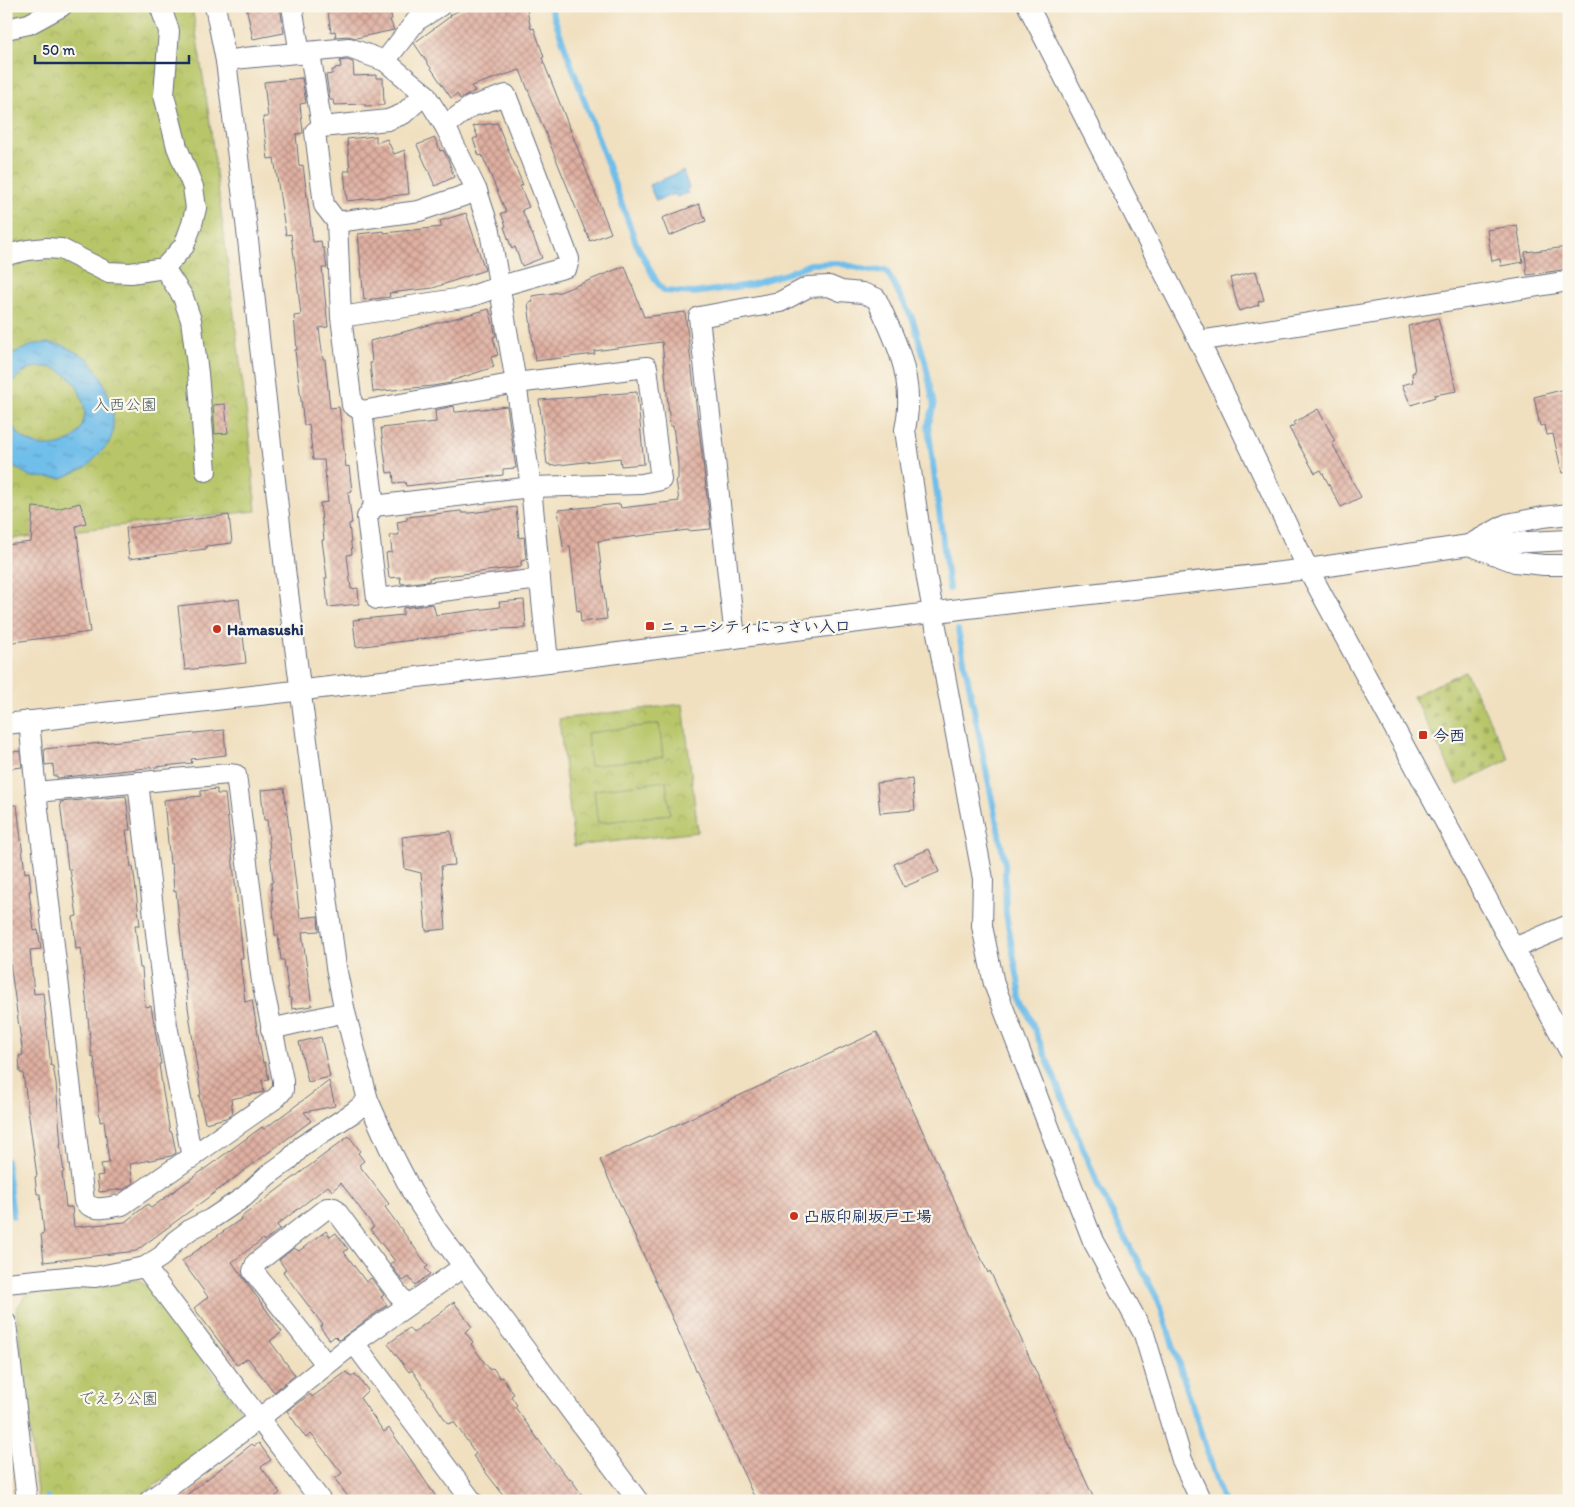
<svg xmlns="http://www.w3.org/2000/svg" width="1575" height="1507" font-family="Itim,'Klee One',sans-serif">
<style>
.cemetery{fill:url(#cemetery-stones);stroke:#6a7a64}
.park{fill:url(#park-crowns);stroke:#6a7a64}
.garden{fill:#b8c669;stroke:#6a7a64}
.water{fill:url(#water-ripples);stroke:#4676a4}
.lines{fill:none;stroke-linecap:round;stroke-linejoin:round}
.stream{stroke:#70beea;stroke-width:6}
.building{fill:url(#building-cross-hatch)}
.minor-casing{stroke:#666d80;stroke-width:22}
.minor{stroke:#fff;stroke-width:20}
.poi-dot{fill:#c8321e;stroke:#fbf7ec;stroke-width:2}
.labels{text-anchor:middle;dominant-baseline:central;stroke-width:4.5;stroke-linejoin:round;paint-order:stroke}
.park-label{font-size:16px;fill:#4a5c61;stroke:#fbf7ec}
.poi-label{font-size:16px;font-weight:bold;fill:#1b2f5e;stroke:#fbf7ec;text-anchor:start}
</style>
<defs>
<pattern id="cemetery-stones" width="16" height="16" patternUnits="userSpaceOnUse" patternTransform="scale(1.25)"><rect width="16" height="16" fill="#b8c669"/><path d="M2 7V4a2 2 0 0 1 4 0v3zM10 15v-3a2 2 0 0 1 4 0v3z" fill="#9eaa5d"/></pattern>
<pattern id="park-crowns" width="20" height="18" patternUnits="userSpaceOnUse" patternTransform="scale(1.25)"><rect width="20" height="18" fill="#b8c669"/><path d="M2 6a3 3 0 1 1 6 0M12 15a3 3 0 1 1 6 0" fill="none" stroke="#9eaa5d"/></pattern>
<pattern id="water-ripples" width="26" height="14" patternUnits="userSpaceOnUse" patternTransform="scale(1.25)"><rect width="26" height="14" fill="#70beea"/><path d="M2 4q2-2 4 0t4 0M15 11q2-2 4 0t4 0" fill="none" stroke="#5b9bc1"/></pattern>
<pattern id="building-cross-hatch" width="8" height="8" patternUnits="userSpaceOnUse" patternTransform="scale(1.25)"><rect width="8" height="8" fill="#e0b0a1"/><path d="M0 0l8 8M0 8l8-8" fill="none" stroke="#b59086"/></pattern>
</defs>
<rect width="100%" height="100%" fill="#fbf7ec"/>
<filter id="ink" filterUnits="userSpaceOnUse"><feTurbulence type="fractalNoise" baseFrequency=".02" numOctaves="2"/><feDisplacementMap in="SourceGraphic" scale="10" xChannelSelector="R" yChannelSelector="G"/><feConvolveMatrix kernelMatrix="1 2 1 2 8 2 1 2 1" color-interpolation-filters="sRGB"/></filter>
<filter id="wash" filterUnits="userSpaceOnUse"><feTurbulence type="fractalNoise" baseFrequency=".0096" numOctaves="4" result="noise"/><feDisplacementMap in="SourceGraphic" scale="20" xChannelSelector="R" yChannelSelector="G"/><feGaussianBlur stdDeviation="1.12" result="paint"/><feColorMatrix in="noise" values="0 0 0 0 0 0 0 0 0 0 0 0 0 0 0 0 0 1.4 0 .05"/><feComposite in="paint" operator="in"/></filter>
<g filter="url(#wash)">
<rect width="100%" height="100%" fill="#f0e0c0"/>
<path class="cemetery" d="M1465,671L1509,759L1458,785L1413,696Z"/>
<g class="park">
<path d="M6,6H192L209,116L249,434L256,511L52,533L6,540Z"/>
<path d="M683,704L698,832L574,846L559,719Z"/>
<path d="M127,1279L137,1280L149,1287L242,1412L241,1422L134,1501H38L16,1310L26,1294L78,1288Z"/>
</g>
<g class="garden">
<path d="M659,724L663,757L590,766L587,733Z"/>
<path d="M666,781L670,814L598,823L594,790Z"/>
</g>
<g class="water">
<path d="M683,171L689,188L686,190L688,193L677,197L675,194L656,201L649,185Z"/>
<path d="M49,343L62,345L89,359L101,377L107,391L113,414V432L109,443L87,467L62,478L32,477L10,465L6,461V403C8,409 8,416 11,421C21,447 49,452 71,440C76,437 80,430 82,425C86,416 85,408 82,399C80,394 79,389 76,385C61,362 28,360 12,383C9,388 8,395 6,401V356L36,344Z"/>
</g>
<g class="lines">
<g class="stream">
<path d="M550,6L636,243L656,281L664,291L694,293L749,285L788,273L810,264L838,263L871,271L886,270L913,320L925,361L934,406L928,425L949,589"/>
<path d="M958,630L1005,864L1006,914L1021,996L1100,1190L1159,1302L1223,1501"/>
<path d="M6,1160L13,1216"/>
<path d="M47,1497V1501"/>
</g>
</g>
<g id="blocks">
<g class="building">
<path d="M246,6H280L284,33L253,39Z"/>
<path d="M327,6H389L392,19L390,20L394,30L356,38L348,36L336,37L335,31L331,32Z"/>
<path d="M468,6H526L531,29L534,28L544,57L542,58L611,233L590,241L587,233H586L520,70L471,86L475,91L460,99L457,94L451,98L414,43L451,16L450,15Z"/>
<path d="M347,60L353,62L354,76L376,75V78H383L384,105L365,106V104L334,105L333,100H330L326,75L332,74V70H335V68L341,67L340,61Z"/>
<path d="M302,78L306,103L300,104L303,133L296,134L299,166L303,165L313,242L321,241L322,248H324L327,268H322L328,327L319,328L323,359H325L330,408L339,407L346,467L349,466L352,491L348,492L352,523L349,524L352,554L347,555L351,589L358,588L359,604L328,607L325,578H327L322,540H324L320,503L328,502L324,460H313L309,424L304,425L295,350H297L294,316L301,315L296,272L291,234L286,235L274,158L268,159L263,117H268L264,82Z"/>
<path d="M497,123L523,185L520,186L529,207L522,210L542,258L522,266L515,247L512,249L504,227L506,226L501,213L506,212L482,155L479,156L473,139L478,137L473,126Z"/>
<path d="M376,136V143L387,139L394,154L405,150L409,194L347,201L344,171H350L347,139Z"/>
<path d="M435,138L440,151L443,150L448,159L454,177L435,186L417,145Z"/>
<path d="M699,204L706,221L669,236L662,218Z"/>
<path d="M466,213L485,270L433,288L389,293L390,297L364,300L358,234L384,231V233L442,227L440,221Z"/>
<path d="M1517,225L1523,262L1501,266L1500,259L1492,261L1487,230Z"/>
<path d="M1569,247V269L1527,275L1525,252Z"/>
<path d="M625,266L644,317L685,312L711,529L688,531V530L598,541L607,619L581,622L580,610L577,611L570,546L563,547L558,510L620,504L621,508L679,501L676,480H678V464L673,426H670L662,342L594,351L595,354L535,361L528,303L533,302L532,296L560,292Z"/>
<path d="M1256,271L1264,300L1258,302L1259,305L1239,311L1230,278Z"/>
<path d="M489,309L496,336L493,337L498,355L491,357L494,367L451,381V383L432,386L373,392L370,363H372L370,341Z"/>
<path d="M1438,318L1457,391L1434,395L1435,397L1411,405L1402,385L1413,382L1412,373L1415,372L1408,326Z"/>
<path d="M1569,388V472L1562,473L1553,434L1547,435L1545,425L1540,426L1534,397Z"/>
<path d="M637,392L644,464L621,466L620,458L550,466V464H547L539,400Z"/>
<path d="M225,404L228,433L215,434L213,405Z"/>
<path d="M454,406L455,412H457L507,406L516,468L503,469V475L406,486L405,482L394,483L393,472L387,473L381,428L436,422L435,410Z"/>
<path d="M1318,409L1335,441L1332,443L1361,497L1341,507L1321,470L1315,473L1289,428L1295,425L1293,423Z"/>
<path d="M80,503L86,523L76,526L90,632L6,643V545L31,542L33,507L56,509Z"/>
<path d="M516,507L519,538L524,537L526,560L521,561V567L429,578V581L401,584L400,577L389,578L386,553L392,552L390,535H399L397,522L407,520V517L461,511L462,513H470Z"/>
<path d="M229,515L232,543L206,546V549L129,559L126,528Z"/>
<path d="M239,599L246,663L185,670L178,606Z"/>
<path d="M524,600L526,628L502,629L356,647L353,620L403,615V608L433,604L436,615L500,607L499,602Z"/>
<path d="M224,730L226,755L191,759L192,763L57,778V776H54L53,764L45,765L44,749Z"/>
<path d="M20,751L22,767L6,769V753Z"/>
<path d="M912,779L915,810L880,813L877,783Z"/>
<path d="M284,788L300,918L318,916L319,931L302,932L312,1006L292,1009L291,998H289L284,960H281L278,935H275L271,883L273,882L267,820H264L261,790Z"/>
<path d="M217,789V794H225L239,917L243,958H240L245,1002L252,1000L263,1063L265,1062L269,1079L262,1080L264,1092L231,1099L233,1113L226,1118L205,1123L199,1095H201L188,1007L176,891L174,892L172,864H170L164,800L201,796V791Z"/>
<path d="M126,796L130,830H126L131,867L133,866L140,925H135L140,968H142L145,1007L151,1006L161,1064H159L163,1092L170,1132H172L176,1153L171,1156L130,1164L133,1183L124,1189L99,1192L97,1176L103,1175L101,1164L109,1163L104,1121L100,1122L94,1057L92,1058L81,948L76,949L73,917L77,916L70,869H68L60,802Z"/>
<path d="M6,805H17L25,873L29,872L31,891H29L34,931L38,930L41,949L30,950L34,994L43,993L51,1066H53L56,1083L61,1145H60L64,1172L62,1173L66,1207H72L74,1227L125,1222L148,1204L151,1208L262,1127L264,1129L329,1081L335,1106L304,1112L311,1121L136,1251L44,1262L41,1234L44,1233L40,1194H37L35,1177L37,1176L23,1073H20L19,1056L23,1055L6,934Z"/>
<path d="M451,831L455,865L441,866L446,929L426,931L421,873L405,869L402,837Z"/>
<path d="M929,849L939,872L904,887L894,864Z"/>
<path d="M877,1032L988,1273L990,1271L1095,1501H756L600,1160Z"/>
<path d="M321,1037L330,1077L308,1082L299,1042Z"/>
<path d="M349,1136L360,1151L358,1153L364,1161L359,1165L389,1204L385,1207L428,1266L425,1268L430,1274L415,1285L409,1277L403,1281L390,1264L395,1261L370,1229L374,1227L341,1183L332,1191L328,1186L277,1225L280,1229L264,1241L263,1239L232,1262L282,1332L270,1341L295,1375L274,1392L248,1358L237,1365L194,1308L208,1297L182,1261L241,1219L240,1218L260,1203Z"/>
<path d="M326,1231L330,1237L336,1233L348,1249L344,1252L366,1282L371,1278L384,1295L381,1297L387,1305L339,1340L335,1336L330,1340L320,1327L323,1325L283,1272L286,1270L279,1260L294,1248L299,1251Z"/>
<path d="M454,1302L472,1327L465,1332L473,1342L471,1344L490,1370L493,1368L500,1378L502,1377L514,1394L511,1396L517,1405L515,1407L553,1460L570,1480L571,1479L586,1501H508L473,1456L476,1454L454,1422L448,1424L412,1370L409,1372L388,1344L409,1328L413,1333Z"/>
<path d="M346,1372L351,1377L355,1374L368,1390L360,1398L384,1432L389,1428L439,1501H351L335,1479L342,1473L311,1434L306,1438L287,1411L310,1394L312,1397Z"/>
<path d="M259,1443L271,1460L261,1467L280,1493L270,1501H179L252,1444L254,1446Z"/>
</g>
</g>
</g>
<g filter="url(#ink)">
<use href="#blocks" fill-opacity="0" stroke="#666d80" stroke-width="1"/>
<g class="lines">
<g class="minor-casing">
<g id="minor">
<path d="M215,6L226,61L246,222L285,569L336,967L345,1012L368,1100L389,1147L412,1192L435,1228L638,1501"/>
<path d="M292,6L300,54"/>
<path d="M1028,6L1199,341L1308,569L1569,1050"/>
<path d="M6,29L29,24L62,6"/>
<path d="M310,53L322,127"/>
<path d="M226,61L244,58L349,48L385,61L425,94L445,126L477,191L490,231L516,383L531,487L548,662"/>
<path d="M385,61L416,21L440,6"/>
<path d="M337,222L419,211L477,191"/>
<path d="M6,255L28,250L46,248L61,249L107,272L131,273L164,268L184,246L192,224L196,208L193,187L177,147L164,95L169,31L160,6"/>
<path d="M164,268L183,297L191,320L198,373L206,471"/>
<path d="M341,317L469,297L501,286L567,267L569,259L506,95L470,107L445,126"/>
<path d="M1199,341L1569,281"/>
<path d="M362,411L374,506L367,517L377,599L540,579"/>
<path d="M374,506L531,487L642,484L661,480L647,367L516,383L362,411L352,405L341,317L337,222L324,205L315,132L322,127L388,120L403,114L425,94"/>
<path d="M1569,514L1543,517L1507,524L1469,545L1515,562L1544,565H1569"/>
<path d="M735,638L699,317L780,302L808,287L829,286L841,291L862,293L876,298C892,332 910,368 908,407C908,414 906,423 905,430L927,579L983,879L982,926L994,984L1093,1241L1144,1334L1182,1460L1201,1501"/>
<path d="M29,721L36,792L84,1201C93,1213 108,1207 122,1205L276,1098L283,1090V1080L262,982L236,775L228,774L36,792"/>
<path d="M6,724L548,662L968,608L1308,569L1469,545L1569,540"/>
<path d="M138,782L167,1025L192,1158"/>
<path d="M1514,948L1569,925"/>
<path d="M271,1029L345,1012"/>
<path d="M145,1267L321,1501"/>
<path d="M6,1283L77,1276L95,1277L145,1267L162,1256L175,1241L191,1229L211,1219L244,1197L268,1175L289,1160L302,1146L354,1112L368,1100"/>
<path d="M6,1323L27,1501"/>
<path d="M354,1343L472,1501"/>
<path d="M326,1364L253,1271L256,1263L327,1208H334L406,1305"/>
<path d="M149,1501L260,1418L354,1343L463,1267"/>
</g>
</g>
<use href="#minor" class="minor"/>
</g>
</g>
<g class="poi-dot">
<rect x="645" y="621" width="10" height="10" rx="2.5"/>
<circle cx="217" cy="629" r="5"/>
<rect x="1418" y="730" width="10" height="10" rx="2.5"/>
<circle cx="794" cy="1216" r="5"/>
</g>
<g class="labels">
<g class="park-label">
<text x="125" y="404">入西公園</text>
<text x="118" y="1398">でえろ公園</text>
</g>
<g class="poi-label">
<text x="660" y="626">ニューシティにっさい入口</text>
<text x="227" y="629">Hamasushi</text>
<text x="1433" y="735">今西</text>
<text x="804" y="1216">凸版印刷坂戸工場</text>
</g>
</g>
<rect width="1575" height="1507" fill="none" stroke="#fbf7ec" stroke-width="25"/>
<path d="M35 55v8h154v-8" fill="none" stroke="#1b2f5e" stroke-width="2.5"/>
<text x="42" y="55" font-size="15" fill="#1b2f5e" stroke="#fbf7ec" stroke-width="4" paint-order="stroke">50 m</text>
</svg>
